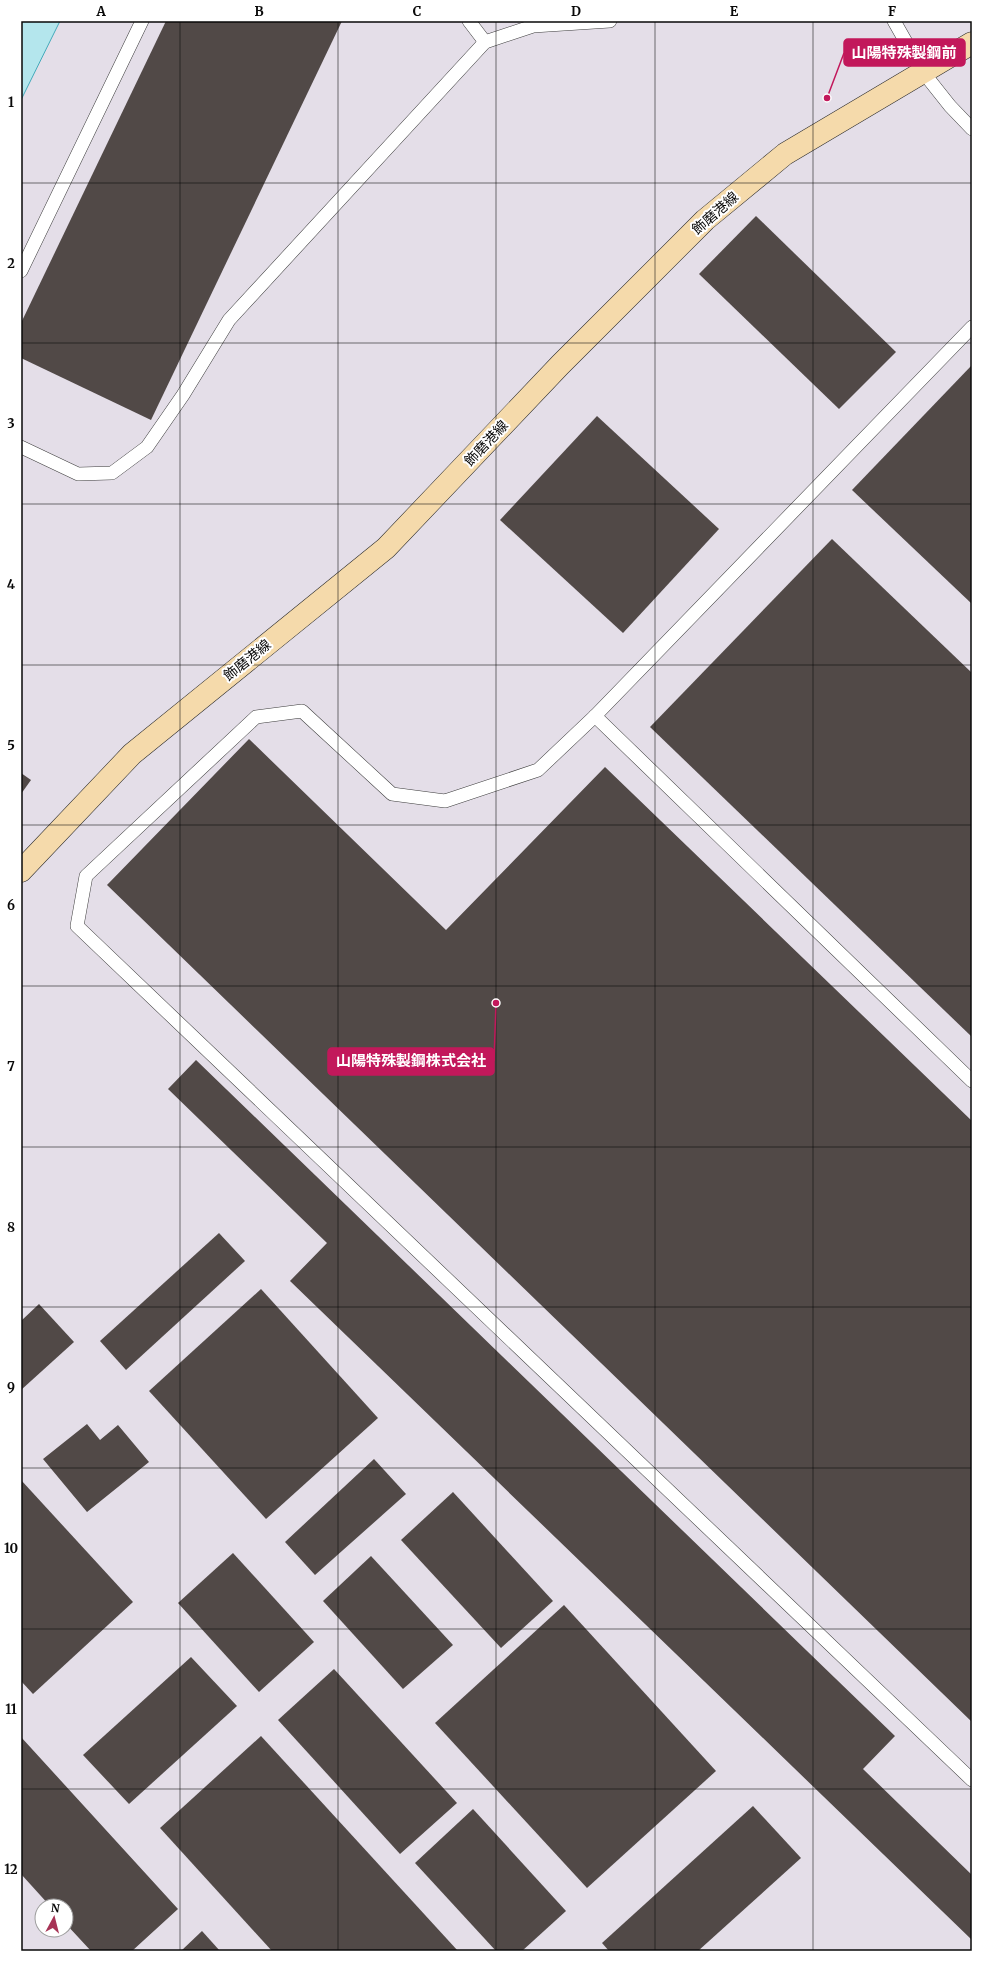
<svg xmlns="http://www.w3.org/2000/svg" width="993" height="1972" font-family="Merriweather,'Noto Sans JP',serif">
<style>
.industrial{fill:#e4dee8;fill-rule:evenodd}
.water{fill:#b4e6ed;stroke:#4ab}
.building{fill:#514947}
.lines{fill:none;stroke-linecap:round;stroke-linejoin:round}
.lane-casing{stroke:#3c3c3c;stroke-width:14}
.secondary-casing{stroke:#2b2b2b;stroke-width:23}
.lane{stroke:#fff;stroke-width:13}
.secondary{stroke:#f5daab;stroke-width:22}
.grid{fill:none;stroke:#090909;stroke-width:1;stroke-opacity:0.55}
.labels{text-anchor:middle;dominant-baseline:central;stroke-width:4;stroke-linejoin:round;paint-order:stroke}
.street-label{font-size:14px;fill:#090909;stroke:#fff}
.leader{fill:none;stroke:#c2185b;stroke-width:1.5}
.callout-dot{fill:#c2185b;stroke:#fff;stroke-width:1.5}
.callout{fill:#c2185b;stroke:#c2185b;stroke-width:1.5}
.callout-label{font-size:15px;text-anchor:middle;font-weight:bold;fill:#fff}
.neatline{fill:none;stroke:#090909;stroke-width:1.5}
.grid-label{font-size:13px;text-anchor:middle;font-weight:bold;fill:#090909}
</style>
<rect width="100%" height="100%" fill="#fcf3e9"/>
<path class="industrial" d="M60,21H972V1951H21V100ZM42,1906H66V1930H42Z"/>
<path class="water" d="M21,21H60L21,100Z"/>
<g class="building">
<path d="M166,21H342L151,420L21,358V323Z"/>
<path d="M756,216L896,352L839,409L699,274Z"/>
<path d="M972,365V604L852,490Z"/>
<path d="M597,416L719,529L623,633L500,520Z"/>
<path d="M832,539L972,673V1037L650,727Z"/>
<path d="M249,739L446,930L605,767L972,1121V1722L107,885Z"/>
<path d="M21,773L31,780L21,794Z"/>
<path d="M196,1060L895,1736L863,1769L972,1875V1940L290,1281L327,1243L168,1089Z"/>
<path d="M219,1233L245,1261L126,1370L100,1341Z"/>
<path d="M261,1289L378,1418L266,1519L149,1391Z"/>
<path d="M39,1304L74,1342L21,1390V1321Z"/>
<path d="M87,1424L100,1440L118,1425L149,1462L87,1512L43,1459Z"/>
<path d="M374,1459L406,1494L315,1575L285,1542Z"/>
<path d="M21,1480L133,1602L33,1694L21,1681Z"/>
<path d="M453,1492L553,1601L501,1648L401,1540Z"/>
<path d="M233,1553L314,1642L259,1692L178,1603Z"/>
<path d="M371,1556L453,1645L403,1689L323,1601Z"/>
<path d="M564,1605L716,1771L587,1888L435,1723Z"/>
<path d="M191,1657L237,1706L129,1804L83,1755Z"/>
<path d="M334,1669L457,1803L400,1854L278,1720Z"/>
<path d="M261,1736L458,1951H272L160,1828Z"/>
<path d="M21,1737L178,1909L132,1951H91L66,1924V1906H50L21,1874Z"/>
<path d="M753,1806L801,1858L698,1951H609L602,1943Z"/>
<path d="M473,1809L566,1911L522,1951H496L415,1863Z"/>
<path d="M202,1931L220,1951H181Z"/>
</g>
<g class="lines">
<g class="lane-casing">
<g id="lane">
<path d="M469,21L485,42"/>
<path d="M894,21L923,72L950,106L972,129"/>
<path d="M21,271L142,21"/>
<path d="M972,327L595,716L538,770L445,801L392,794L302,711L256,717L86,876L77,926L972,1780"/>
<path d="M21,447L78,474L112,473L147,447L183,395L229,320L485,42L533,26L610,21"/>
<path d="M595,716L972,1081"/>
</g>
</g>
<g class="secondary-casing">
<path id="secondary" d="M21,871L132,754L386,548L560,365L705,220L785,154L972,43"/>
</g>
<use href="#lane" class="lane"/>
<use href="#secondary" class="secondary"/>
</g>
<path class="grid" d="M180,21V1951M338,21V1951M496,21V1951M655,21V1951M813,21V1951M21,183H972M21,343H972M21,504H972M21,665H972M21,825H972M21,986H972M21,1147H972M21,1307H972M21,1468H972M21,1629H972M21,1789H972"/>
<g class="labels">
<g class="street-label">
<text transform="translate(715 213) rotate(-41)">飾磨港線</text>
<text transform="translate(486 443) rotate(-47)">飾磨港線</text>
<text transform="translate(247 660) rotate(-39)">飾磨港線</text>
</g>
</g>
<path class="leader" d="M827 98L844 53M496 1003L494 1061"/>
<g class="callout-dot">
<circle cx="827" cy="98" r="4"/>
<circle cx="496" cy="1003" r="4"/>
</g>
<g class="callout">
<rect x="844" y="39" width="121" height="27" rx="4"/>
<rect x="328" y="1048" width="166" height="27" rx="4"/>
</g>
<g class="callout-label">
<text x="904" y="58">山陽特殊製鋼前</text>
<text x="411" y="1066">山陽特殊製鋼株式会社</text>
</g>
<rect width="993" height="1972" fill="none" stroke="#ffffff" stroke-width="44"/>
<g transform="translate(54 1918) rotate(7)"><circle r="19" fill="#ffffff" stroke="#9d9d9d"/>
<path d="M0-3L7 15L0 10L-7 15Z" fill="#a73456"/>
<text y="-6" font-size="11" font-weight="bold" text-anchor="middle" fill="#090909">N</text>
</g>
<rect x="22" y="22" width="949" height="1928" class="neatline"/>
<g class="grid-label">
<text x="101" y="16">A</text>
<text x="259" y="16">B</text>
<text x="417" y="16">C</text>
<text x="576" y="16">D</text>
<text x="734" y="16">E</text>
<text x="892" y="16">F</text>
<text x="11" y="107">1</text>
<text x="11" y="268">2</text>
<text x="11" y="428">3</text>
<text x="11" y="589">4</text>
<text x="11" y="750">5</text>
<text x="11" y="910">6</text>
<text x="11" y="1071">7</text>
<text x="11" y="1232">8</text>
<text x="11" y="1392">9</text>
<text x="11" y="1553">10</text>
<text x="11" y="1714">11</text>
<text x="11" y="1874">12</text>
</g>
</svg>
